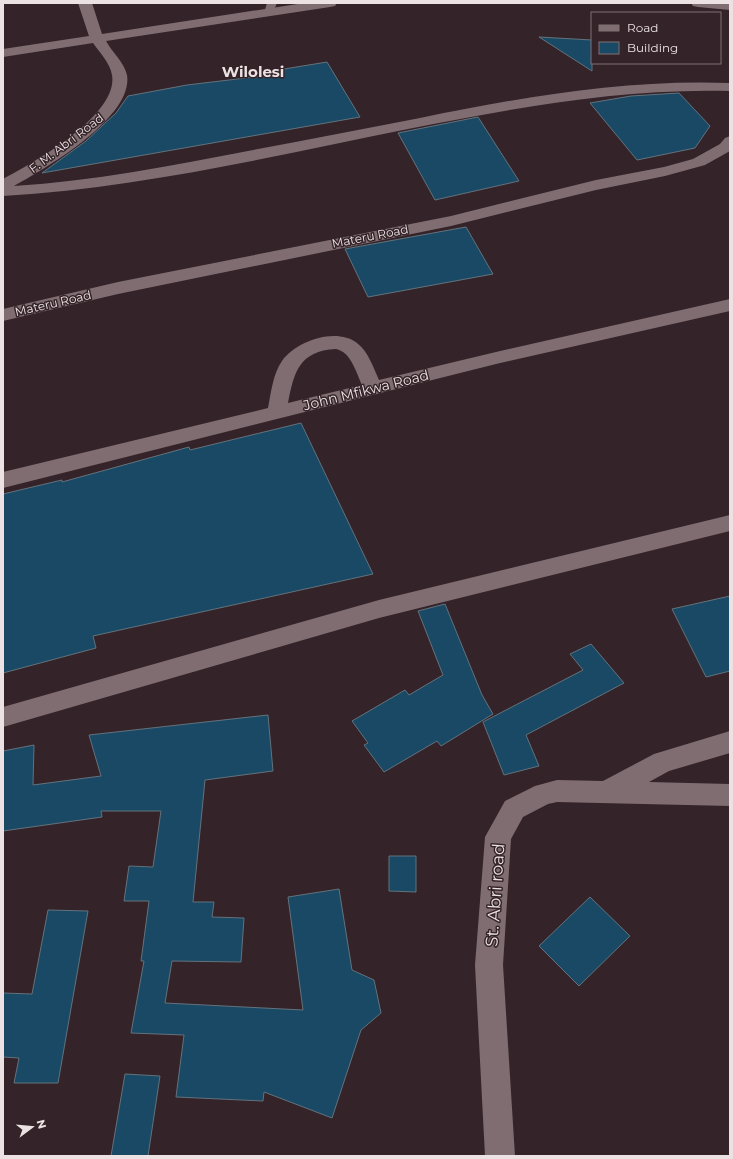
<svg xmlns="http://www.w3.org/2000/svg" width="733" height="1159" font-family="Montserrat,sans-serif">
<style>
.building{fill:#1a4965;stroke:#63727c}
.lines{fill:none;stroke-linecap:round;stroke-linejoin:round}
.service{fill:#7f6d72;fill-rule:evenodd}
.minor{fill:#7f6d72;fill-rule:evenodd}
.labels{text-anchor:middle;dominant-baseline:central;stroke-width:3;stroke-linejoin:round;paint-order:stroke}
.far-street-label{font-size:12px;fill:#ece2e4;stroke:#342429}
.street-label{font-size:14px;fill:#ece2e4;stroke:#342429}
.far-district-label{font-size:15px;font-weight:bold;fill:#ece2e4;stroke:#342429}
.near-street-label{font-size:17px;fill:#ece2e4;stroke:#342429}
</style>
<rect width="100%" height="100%" fill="#342429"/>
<g class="building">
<path d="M539,37L592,40V71Z"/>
<path d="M327,62L360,117L42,173L86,141L103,125L116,113L128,96L187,85L279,74L278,70Z"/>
<path d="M679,93L710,126L695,148L637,160L590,103L631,96Z"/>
<path d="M478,117L519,181L435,200L398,133Z"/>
<path d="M466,227L493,274L368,297L345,249Z"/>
<path d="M301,423L373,574L93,636L96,648L3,673V494L62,480V482L189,447L190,450Z"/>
<path d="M730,596V671L706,677L672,609Z"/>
<path d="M445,604L482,695L493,714L441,746L437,741L384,772L364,745L368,743L352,721L405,690L409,695L443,675L418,611Z"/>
<path d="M591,644L624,683L526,735L539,766L504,775L483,722L583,670L570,654Z"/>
<path d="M268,715L273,771L205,780L193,902H214L212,917L244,918L241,962L172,961L165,1003L303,1010L288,897L339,889L352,970L374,980L381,1013L361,1030L332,1118L264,1092L263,1101L176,1097L184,1035L131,1033L144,961H141L149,901H124L129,866L153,867L161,811H101L102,817L3,831V751L34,745L33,785L101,776L89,735Z"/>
<path d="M389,856H416V892L389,891Z"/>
<path d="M590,897L630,936L579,986L539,946Z"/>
<path d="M48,910L88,911L58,1083H14L19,1058L3,1057V993L32,994Z"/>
<path d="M125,1074L160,1076L148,1156H111Z"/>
</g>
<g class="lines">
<path class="service" d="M267,3H277L272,15H266L264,13Z"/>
<g class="minor">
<path d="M78,3H92L102,34L304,3H337L335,6L330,7L106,41C112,52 124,62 127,75C134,117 45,169 14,186C93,181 171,166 248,151C305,140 363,129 420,118C523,97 625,79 730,83V91C620,88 515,108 408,129C275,156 138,188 3,196V179C33,163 119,115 112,75C110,63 100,53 93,43L3,57V49L89,36Z"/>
<path d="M691,3H730V10L698,7L693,6Z"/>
<path d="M730,136V151L705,165L665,176L596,190L451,226L118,294L3,321V309L118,282L451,216L596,180L664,167L693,159L720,144L725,138Z"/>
<path d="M730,299V311L496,364L3,488V472L268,408C271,392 273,374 282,361C296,341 336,327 357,343C368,351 374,369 379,380L496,352ZM336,349C351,352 356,372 362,385L288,403C294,372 299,351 336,349Z"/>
<path d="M730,515V531L379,618L3,727V707L379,600Z"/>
<path d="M730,731V753L669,771L649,782L730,784V806L557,802L548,804L523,817L511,839L503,965L515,1156H485L475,965L485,837L505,801L535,786L557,780L603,781L654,754Z"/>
</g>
</g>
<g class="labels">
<g class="far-street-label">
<text transform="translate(66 143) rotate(-37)">F. M. Abri Road</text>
<text transform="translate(370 236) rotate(-11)">Materu Road</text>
<text transform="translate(53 303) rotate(-13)">Materu Road</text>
</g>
<g class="street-label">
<text transform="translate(366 390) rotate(-14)">John Mfikwa Road</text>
</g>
<g class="far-district-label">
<text x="253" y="71">Wilolesi</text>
</g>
<g class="near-street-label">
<text transform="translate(495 895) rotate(-86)">St. Abri road</text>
</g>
</g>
<rect width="733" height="1159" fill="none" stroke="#ece2e4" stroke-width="8"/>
<rect x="591" y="12" width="130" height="52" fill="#342429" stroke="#7e7074"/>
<rect x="599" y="25" width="20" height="6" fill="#7f6d72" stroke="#7e7074"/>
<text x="627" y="32" font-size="12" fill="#ece2e4">Road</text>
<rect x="599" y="42" width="20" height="12" fill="#1a4965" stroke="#7e7074"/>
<text x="627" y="52" font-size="12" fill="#ece2e4">Building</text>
<g transform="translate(32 1127) rotate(74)" stroke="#342429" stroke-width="3" paint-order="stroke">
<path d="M0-3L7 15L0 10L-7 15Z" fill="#ece2e4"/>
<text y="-6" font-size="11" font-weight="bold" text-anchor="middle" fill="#ece2e4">N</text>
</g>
</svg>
